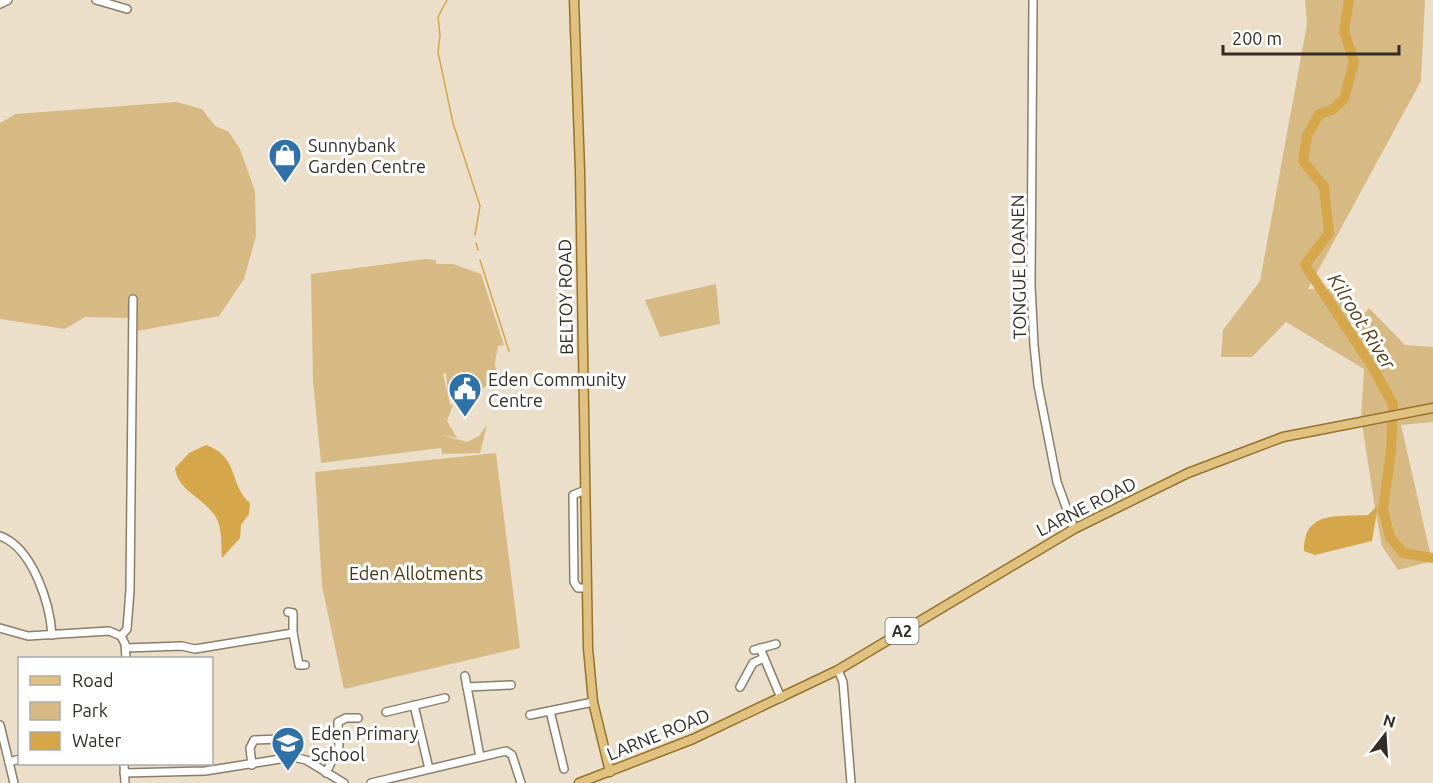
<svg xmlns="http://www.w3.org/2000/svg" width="1433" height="783" font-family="Ubuntu,sans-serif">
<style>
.green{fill:#d7b984}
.water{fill:#d6a64b}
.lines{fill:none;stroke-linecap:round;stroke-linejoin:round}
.stream{stroke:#d6a64b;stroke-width:1.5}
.river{stroke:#d6a64b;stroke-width:10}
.minor-casing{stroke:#897e6b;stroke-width:10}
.major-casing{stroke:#96732a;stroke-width:11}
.minor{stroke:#fff;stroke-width:7}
.major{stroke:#e0c180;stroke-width:8}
.labels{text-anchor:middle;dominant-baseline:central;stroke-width:6;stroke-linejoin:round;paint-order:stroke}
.shield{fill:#fff;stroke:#706c66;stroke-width:1.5}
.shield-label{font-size:16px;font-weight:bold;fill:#322d25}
.poi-label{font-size:18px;fill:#322d25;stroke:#fff;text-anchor:start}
.street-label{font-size:18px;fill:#322d25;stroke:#fff}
.park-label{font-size:18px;fill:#48340d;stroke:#fff}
.water-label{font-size:20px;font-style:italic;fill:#533f19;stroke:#fff}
</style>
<rect width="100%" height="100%" fill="#ebdfca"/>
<g class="green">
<path d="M1305,0H1425L1421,81L1308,289H1340L1352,328L1369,308L1405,345L1433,347V422L1401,425L1432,561L1398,570L1382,546L1376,514L1361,418L1364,369L1286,322L1252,357H1221L1223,330L1260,281L1307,24Z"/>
<path d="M176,102L202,109L215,126L229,132L240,149L255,191L256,236L244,279L219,316L137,331L128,318L85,317L65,329L0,319V123L16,114Z"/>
<path d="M425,259L436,260V264H453L481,274L504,345L498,346L495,362L497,381L479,390H462L460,396L448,393L446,373L443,374L450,404L453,405L447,421L457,438L439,434L467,442L479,436L487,425L480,453L442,454L441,448L321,463L313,381L311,274Z"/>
<path d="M716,284L720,324L660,337L645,300Z"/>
<path d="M496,453L520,648L344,689L322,586L315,472Z"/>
</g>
<g class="water">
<path d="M206,445C240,457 229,486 250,503L249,514L241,525L240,538L222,558C221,543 223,525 213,513C200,496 178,490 175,468L189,453Z"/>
<path d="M1378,505L1372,541L1315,555L1304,551C1304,510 1337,517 1368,515Z"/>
</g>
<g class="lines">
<g class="stream">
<path d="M447,0L438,17L440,35L438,52L453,123L480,206L475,235"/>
<path d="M476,243L478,250"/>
<path d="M480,260L509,351"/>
</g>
<path class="river" d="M1349,0L1344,31L1354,62L1344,99L1332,110L1319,114L1307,136L1303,161L1324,187L1329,233L1305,265L1370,363L1393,404L1391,451L1383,510L1390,537L1403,553L1433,558"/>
<g class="minor-casing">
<g id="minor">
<path d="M96,0L127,9"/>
<path d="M1033,0L1031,286L1034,345L1038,385L1057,482L1074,529"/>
<path d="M0,4L8,0"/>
<path d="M585,490L573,495L574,582L578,588H587"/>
<path d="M0,536C33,548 50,604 52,635"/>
<path d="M0,628L28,636L109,631L121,636"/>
<path d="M293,633L299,665H305"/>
<path d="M121,636L127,629L130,590L133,299"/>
<path d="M121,636L125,644L126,658"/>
<path d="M126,648L182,646L195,649L293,633V613L288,612"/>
<path d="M760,648L781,698"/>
<path d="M754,650L776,644"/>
<path d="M838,670L843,682L851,783"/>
<path d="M465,676L480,757"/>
<path d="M467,687L511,685"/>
<path d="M740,687L753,663L764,658"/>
<path d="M414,705L429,769"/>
<path d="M550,711L564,769"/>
<path d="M386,712L445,698"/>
<path d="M530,715L593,702"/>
<path d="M0,725L14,783"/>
<path d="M9,762L20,759"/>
<path d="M124,764L125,783"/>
<path d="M252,765L250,748L254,740L281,739"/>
<path d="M124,773L205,771L293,757L306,760L344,783"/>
<path d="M326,773L339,746L338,722L346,718H358"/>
<path d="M371,783L506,751L512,755L521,783"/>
</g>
</g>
<g class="major-casing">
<g id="major">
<path d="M574,0L580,171L588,648L593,702L610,772"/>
<path d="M579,783L693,739L838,670L1074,529L1188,473L1283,437L1433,408"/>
</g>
</g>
<use href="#minor" class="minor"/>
<use href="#major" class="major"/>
</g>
<defs>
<g id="shop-pin" transform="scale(1.725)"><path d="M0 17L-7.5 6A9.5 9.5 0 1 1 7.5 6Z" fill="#3071a8" stroke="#fff"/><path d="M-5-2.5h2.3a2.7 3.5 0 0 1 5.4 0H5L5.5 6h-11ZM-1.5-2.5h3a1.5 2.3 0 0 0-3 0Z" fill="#fff"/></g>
<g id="civic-pin" transform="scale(1.725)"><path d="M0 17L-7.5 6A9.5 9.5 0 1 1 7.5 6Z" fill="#3071a8" stroke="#fff"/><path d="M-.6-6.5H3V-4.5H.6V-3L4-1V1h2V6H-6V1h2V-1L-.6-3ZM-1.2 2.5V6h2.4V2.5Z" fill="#fff"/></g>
<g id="school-pin" transform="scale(1.725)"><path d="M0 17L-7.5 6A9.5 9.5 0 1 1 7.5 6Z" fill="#3071a8" stroke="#fff"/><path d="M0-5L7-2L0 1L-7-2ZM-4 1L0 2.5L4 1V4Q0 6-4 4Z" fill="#fff"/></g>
</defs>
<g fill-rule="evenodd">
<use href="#shop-pin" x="285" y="155"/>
<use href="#civic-pin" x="465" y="389"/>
<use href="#school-pin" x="288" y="743"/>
</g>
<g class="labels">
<rect class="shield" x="885.5" y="618" width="33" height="26" rx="4.5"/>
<g class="shield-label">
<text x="902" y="631">A2</text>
</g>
<g class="poi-label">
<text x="308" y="145">Sunnybank<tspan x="308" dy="21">Garden Centre</tspan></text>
<text x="488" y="379">Eden Community<tspan x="488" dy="21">Centre</tspan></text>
<text x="311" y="733">Eden Primary<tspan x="311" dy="21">School</tspan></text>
</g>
<g class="street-label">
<text transform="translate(1018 267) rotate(-91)">TONGUE LOANEN</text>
<text transform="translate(565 297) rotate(-91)">BELTOY ROAD</text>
<text transform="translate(1086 506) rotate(-27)">LARNE ROAD</text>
<text transform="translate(658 734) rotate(-22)">LARNE ROAD</text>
</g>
<g class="park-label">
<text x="416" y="573">Eden Allotments</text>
</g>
<g class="water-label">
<text transform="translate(1362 321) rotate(58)">Kilroot River</text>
</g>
</g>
<rect x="18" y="657" width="195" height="108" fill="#ffffff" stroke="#adaba8" stroke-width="1.5"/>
<rect x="30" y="676" width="30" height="9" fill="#e0c180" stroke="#adaba8" stroke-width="1.5"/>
<text x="72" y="687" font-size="18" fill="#322d25">Road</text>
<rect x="30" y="702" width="30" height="18" fill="#d7b984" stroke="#adaba8" stroke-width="1.5"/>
<text x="72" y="717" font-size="18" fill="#322d25">Park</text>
<rect x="30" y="732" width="30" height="18" fill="#d6a64b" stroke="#adaba8" stroke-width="1.5"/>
<text x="72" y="747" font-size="18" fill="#322d25">Water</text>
<g transform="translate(1385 735) rotate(17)" stroke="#ffffff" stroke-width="4.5" paint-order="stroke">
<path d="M0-4.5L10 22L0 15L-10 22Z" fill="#322d25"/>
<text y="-9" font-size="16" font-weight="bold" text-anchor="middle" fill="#322d25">N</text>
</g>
<path d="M1223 45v9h176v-9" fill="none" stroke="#322d25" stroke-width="3"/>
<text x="1232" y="45" font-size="18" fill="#322d25" stroke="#ffffff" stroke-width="4.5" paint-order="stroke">200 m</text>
</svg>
